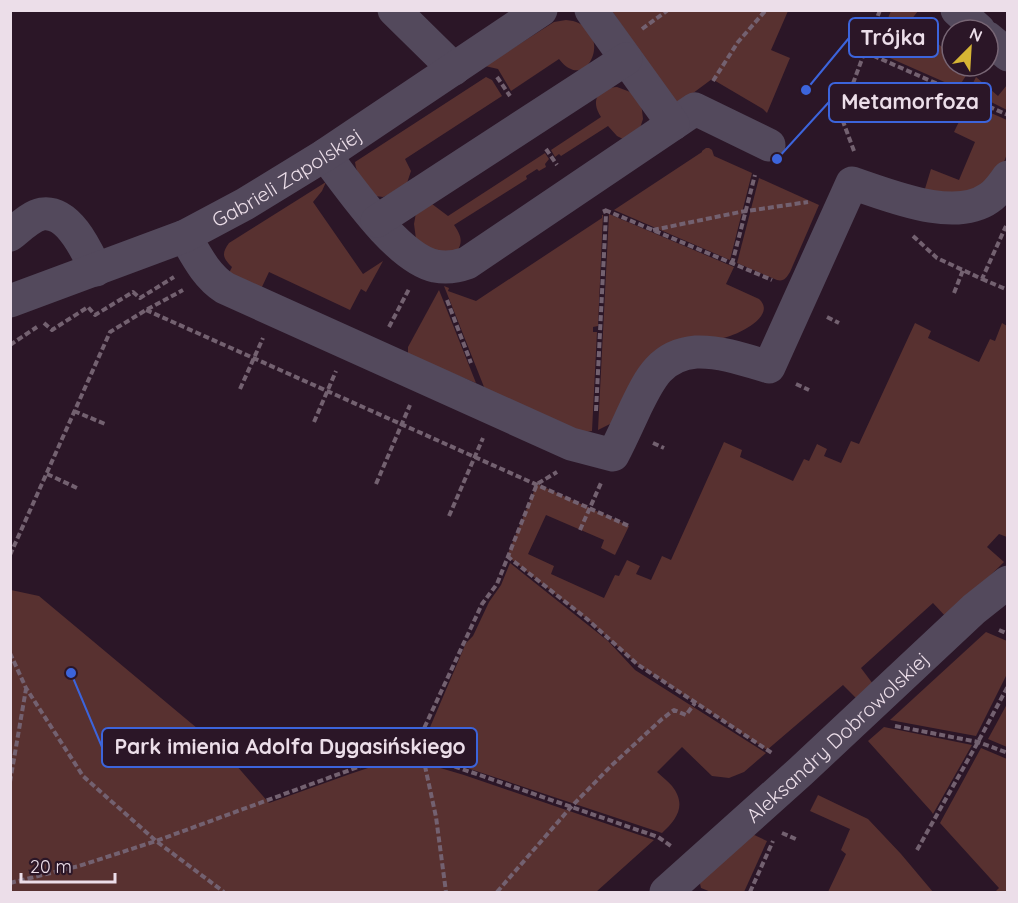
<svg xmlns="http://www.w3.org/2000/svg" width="1018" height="903" font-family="Quicksand,sans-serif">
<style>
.green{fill:#583130}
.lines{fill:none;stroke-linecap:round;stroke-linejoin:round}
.path{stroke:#736170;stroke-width:4;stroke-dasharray:6 3;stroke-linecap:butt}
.minor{stroke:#53495c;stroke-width:33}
.labels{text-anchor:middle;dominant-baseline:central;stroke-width:4.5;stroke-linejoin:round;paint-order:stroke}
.street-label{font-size:20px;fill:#ecdee9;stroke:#2b1627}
.leader{fill:none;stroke:#3c64db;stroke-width:2}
.callout-dot{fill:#3c64db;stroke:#2b1627;stroke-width:2}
.callout{fill:#2b1627;stroke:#3c64db;stroke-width:2}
.callout-label{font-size:21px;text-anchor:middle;font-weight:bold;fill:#ecdee9}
</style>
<rect width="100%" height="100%" fill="#2b1627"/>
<g class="green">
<path d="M612,11H788L771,50L790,58L767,113L763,109L712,79L677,105Z"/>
<path d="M891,11H918L911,20L952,56V66H963L969,71L958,88L874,51Z"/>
<path d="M566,20C617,24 589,98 559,59L511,91L498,69L485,66L554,22Z"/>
<path d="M486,77L492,80L502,96L405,159L411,171L407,183L388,195L383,197L375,196C367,185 356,176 355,162Z"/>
<path d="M976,77L998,96L1007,85V110L969,91Z"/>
<path d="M617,87L633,93L641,106L642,110L643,119L640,128L623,139L617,136L608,126L561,156L559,154L555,157L551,150L601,117C590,100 598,88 617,87Z"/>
<path d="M968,103L1007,120V154L1002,167L977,192H924L931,169L959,180L975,142L954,132Z"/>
<path d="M706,148H709L712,150L714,156L752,173L730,260L614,210L702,152V151Z"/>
<path d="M545,153L549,159L545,164L546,167L539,171L537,169L526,176L527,179L454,225C460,234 464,241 457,251L436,253L416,239L414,224L416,213L432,204L448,216Z"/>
<path d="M759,178L819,205L790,272C787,277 784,282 777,280L737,263Z"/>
<path d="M326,182L322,191L313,202L363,274L383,261L366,292L361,289L350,310L269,272L261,289L228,275L232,267C223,258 221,254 229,243Z"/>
<path d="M609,214L734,267L726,284L759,299C778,316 736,336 723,338L614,422L598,430Z"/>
<path d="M602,215H603L598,326L593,327V332H597L592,431L580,433L486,392L444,286L449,288L448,291L476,301L602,218Z"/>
<path d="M439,290L476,383L408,355V347Z"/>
<path d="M915,323L931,331L928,338L979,362L990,339L995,341L1002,323L1007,326V537L999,534L987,547L1004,562L947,618L933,603L861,668L873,684L857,699L843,685L767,750L637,664L587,619L507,556L537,484L629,526L615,555L601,548L604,540L546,515L528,554L554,566L551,574L604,598L615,575L619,576L627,560L640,566L636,574L651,580L662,556L671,560L724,442L742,450L740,457L793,481L804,459L809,461L817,444L827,449L824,456L841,463L851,441L859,444Z"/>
<path d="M510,563L608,641L635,670L766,753L744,772L729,778L712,776L682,747L657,772C662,777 668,781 672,786C687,805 677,819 662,833L425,754L422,746L466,643L473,636L489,602L501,585Z"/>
<path d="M11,590L39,596L222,749L269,803L350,774L380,764L409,760L420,762L464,775L654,840L596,892H11Z"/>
<path d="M986,632L1007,641V674L976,736L890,720Z"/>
<path d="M1007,704V747L988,739Z"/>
<path d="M884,727L972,745L933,814L931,811L868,741Z"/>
<path d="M981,748L1007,759V892H995L999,888L940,823Z"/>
<path d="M818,795L868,819L901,854L933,892H828L846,854L841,850L850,829L810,811Z"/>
<path d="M750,833L767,841L744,892H711L701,888L699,879Z"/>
</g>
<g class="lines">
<g class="path">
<path d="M642,29L668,10"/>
<path d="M865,52L1008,115"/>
<path d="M497,77L510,96"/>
<path d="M713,81L738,42L766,10"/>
<path d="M546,149L557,165"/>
<path d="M854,151L841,116L880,10"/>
<path d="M605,210L772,280"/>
<path d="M653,230L740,212L808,202"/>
<path d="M913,236L937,258L982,279L1006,226"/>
<path d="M732,264L755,175"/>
<path d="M982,279L1008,290"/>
<path d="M954,293L963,270"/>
<path d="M447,300L471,363"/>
<path d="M146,310L629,526"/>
<path d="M827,317L839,323"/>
<path d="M44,323L52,330L88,307L95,315L133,292L140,298L174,277"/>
<path d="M389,327L409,289"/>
<path d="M10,345L37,327"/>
<path d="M796,384L809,390"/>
<path d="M240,389L263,338"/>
<path d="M74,411L105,424"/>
<path d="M596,411L606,214L604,209"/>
<path d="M314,422L336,371"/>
<path d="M653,443L664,448"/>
<path d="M47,474L77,488"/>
<path d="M376,484L410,405"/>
<path d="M449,516L483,438"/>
<path d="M580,530L601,483"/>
<path d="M10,555L110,332L146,310L183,290"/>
<path d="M507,556L587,619L637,664L772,753"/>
<path d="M999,630L1008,634"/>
<path d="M10,653L26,688L83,776L156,841L224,892"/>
<path d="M895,726L978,742L1008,753"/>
<path d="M413,752L482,604L497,584L537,484L557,472"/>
<path d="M423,757L436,817L446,892"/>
<path d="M10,782L26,689"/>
<path d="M782,833L798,840"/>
<path d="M917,850L978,742L1008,686"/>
<path d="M10,883L79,866L156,841L369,763L413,752L658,837L671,846"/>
<path d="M497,892L571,807L611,766L662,719L674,710L686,715L695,703"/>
<path d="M750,892L773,841"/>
</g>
<g class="minor">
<path d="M394,10L454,69"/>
<path d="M957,10L979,30"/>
<path d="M988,38L1008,55"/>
<path d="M673,124L695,109L769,145"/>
<path d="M325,155C349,186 397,258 435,266C446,268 456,267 467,263L673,124L591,10"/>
<path d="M377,221L626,59"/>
<path d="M10,235C19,228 31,216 42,214C69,210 87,251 96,270"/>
<path d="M185,236C196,255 206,276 225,288L571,444L613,455C621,440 628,424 635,409C649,380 660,355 696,352C720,351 746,360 769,367L852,183C889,195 954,223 989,198C997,193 1002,185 1008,177"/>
<path id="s1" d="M10,301L185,236L245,204L325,155L541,10"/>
<path id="s2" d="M666,892L800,772L974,609L1008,582"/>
</g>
</g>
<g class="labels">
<g class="street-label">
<text stroke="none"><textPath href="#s1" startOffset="304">Gabrieli Zapolskiej</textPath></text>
<text stroke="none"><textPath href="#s2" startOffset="231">Aleksandry Dobrowolskiej</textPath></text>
</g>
</g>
<path class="leader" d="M806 90L849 38M777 159L829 102M71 673L102 747"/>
<g class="callout-dot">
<circle cx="806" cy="90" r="6"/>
<circle cx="777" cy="159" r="6"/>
<circle cx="71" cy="673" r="6"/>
</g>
<g class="callout">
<rect x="849" y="18" width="89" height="39" rx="6"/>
<rect x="829" y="83" width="162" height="39" rx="6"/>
<rect x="102" y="728" width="375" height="39" rx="6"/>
</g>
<g class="callout-label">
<text x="893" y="45">Trójka</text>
<text x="910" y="109">Metamorfoza</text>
<text x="290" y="754">Park imienia Adolfa Dygasińskiego</text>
</g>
<rect width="1018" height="903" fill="none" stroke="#ecdee9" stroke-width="24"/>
<g transform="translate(970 48) rotate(24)"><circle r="28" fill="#2b1627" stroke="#786675" stroke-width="1.5"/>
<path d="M0-4.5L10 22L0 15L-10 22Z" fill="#d6b534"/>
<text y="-9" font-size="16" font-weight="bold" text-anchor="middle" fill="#ecdee9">N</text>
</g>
<path d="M21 873v9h94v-9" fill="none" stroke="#ecdee9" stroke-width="3"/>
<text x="30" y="873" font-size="18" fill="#ecdee9" stroke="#2b1627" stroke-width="4.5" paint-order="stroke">20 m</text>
</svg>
